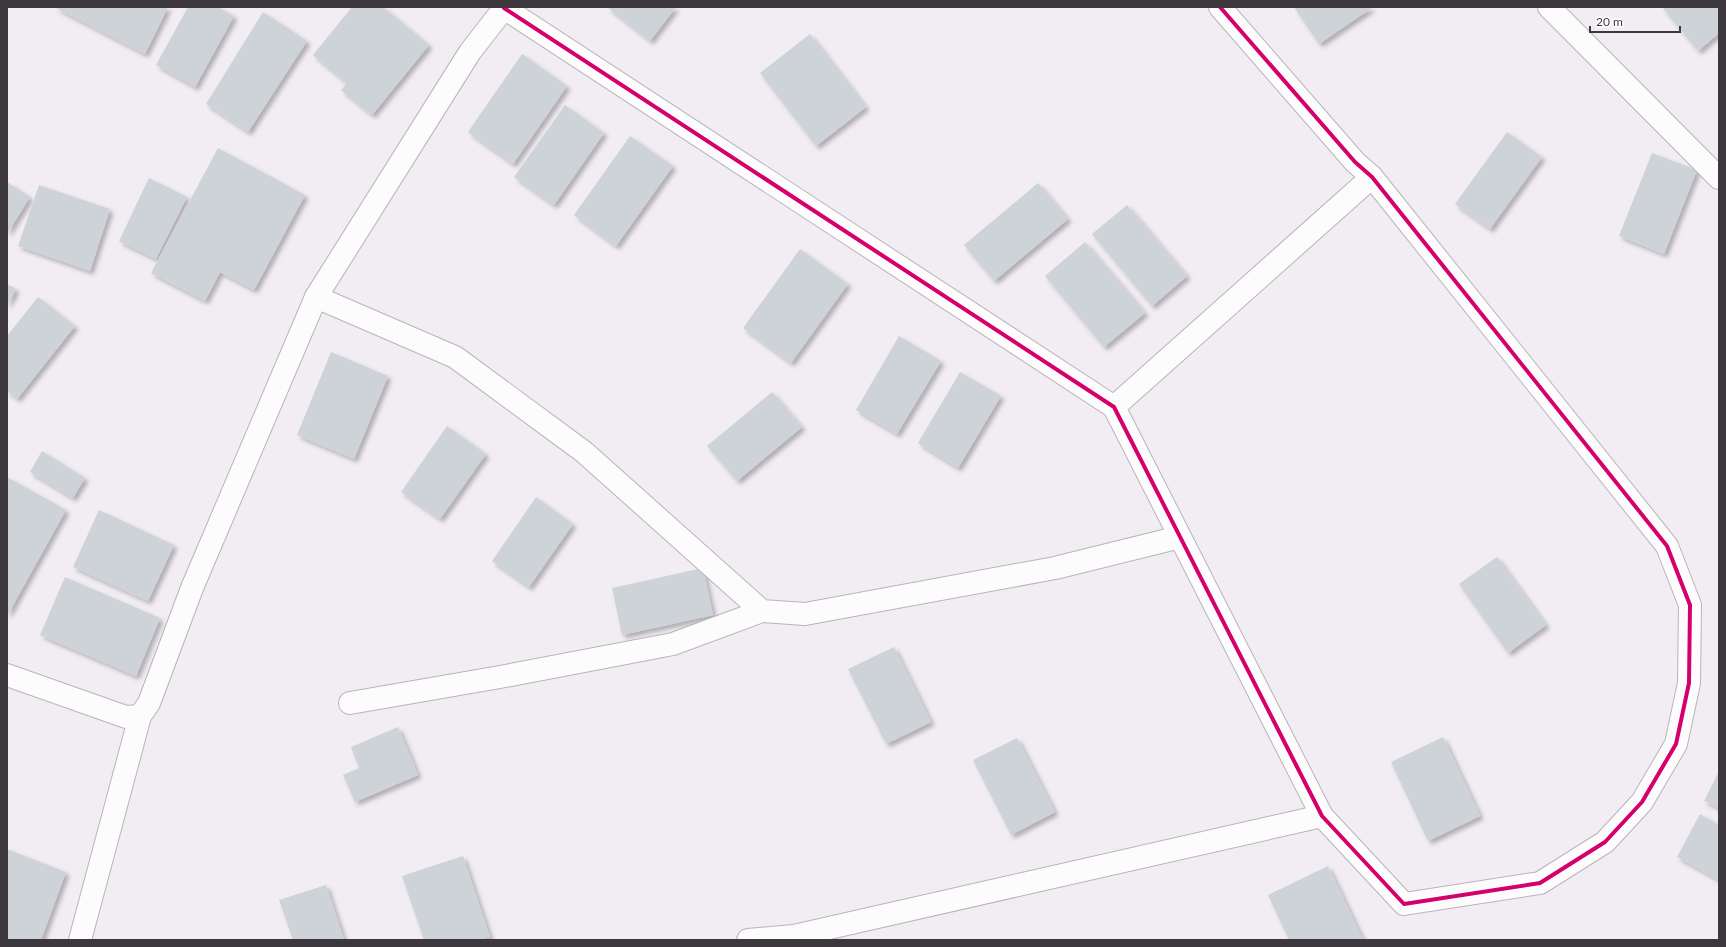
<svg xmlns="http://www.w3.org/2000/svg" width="1726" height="947" font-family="Lato,sans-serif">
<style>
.building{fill:#cdd3d6;filter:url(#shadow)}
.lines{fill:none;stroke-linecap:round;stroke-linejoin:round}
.minor-casing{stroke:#b8b4b9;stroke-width:24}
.minor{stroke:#fdfcfd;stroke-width:22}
.cycleway-casing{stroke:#fff;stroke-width:6}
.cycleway{stroke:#d6006c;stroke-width:4}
</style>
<defs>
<filter id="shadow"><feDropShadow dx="3.5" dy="3.5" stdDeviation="2" flood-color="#0004"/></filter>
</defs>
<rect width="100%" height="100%" fill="#f2ecf3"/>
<g class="building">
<path d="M54,7H168L145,54Z"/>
<path d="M188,7H218L234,16L195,87L156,65Z"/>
<path d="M352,7H383L429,45L372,115L341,90L347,83L313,55Z"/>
<path d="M607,7H676L650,41Z"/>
<path d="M1294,7H1373L1319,44Z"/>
<path d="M1662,7H1719V33L1698,51Z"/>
<path d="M263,12L307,41L248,132L206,104Z"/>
<path d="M810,34L866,107L816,146L760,73Z"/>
<path d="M522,54L567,86L513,164L468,132Z"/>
<path d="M565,105L604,133L554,205L514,177Z"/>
<path d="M1507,132L1542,157L1490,229L1455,204Z"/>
<path d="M630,136L673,166L616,246L574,215Z"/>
<path d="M218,148L305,195L254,290L220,272L205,301L151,273Z"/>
<path d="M1652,153L1697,170L1664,254L1619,236Z"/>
<path d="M149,178L187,197L156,259L119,241Z"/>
<path d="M7,182L30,197L7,234Z"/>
<path d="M1038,183L1068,219L994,281L964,245Z"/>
<path d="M39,185L110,209L90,271L18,246Z"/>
<path d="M1127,205L1187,276L1152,306L1092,234Z"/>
<path d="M1085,242L1145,313L1104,347L1045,276Z"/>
<path d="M800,249L848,284L791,363L743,328Z"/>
<path d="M7,284L16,289L7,306Z"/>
<path d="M38,297L75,326L17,399L7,391V336Z"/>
<path d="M899,336L941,361L897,434L856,410Z"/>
<path d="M331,352L388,376L354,459L297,435Z"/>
<path d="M960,372L1001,396L958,468L918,443Z"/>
<path d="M772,392L802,427L737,481L707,446Z"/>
<path d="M447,426L486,454L440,519L401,492Z"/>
<path d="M42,451L85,478L73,498L30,472Z"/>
<path d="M7,477L66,510L7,616Z"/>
<path d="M536,497L573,524L529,587L492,561Z"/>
<path d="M99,510L174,545L148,601L73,567Z"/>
<path d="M1497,557L1546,625L1508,653L1459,584Z"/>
<path d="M703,568L713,615L622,635L612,588Z"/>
<path d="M65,577L160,618L136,676L40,635Z"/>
<path d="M894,647L931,722L886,744L848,669Z"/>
<path d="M398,727L418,775L355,802L343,775L359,768L351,747Z"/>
<path d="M1443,737L1480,816L1428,841L1391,762Z"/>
<path d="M1017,738L1055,812L1011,835L973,760Z"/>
<path d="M1719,771V808L1704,801Z"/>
<path d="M1700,814L1719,825V880L1677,857Z"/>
<path d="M7,849L66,872L41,940H7Z"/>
<path d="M463,856L490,937L480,940H424L402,876Z"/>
<path d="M1328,866L1363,940H1289L1268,895Z"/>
<path d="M326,885L344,940H293L279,900Z"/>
</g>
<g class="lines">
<g class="minor-casing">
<g id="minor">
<path d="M1549,7L1719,178"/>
<path d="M504,8L1114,407L1322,816L1404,904L1540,883L1605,842L1642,802L1676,744L1689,683L1690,605L1667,546L1372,177L1355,162L1220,7"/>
<path d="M316,297L455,357L584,452L762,611L805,614L1055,568L1180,537"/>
<path d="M1114,407L1372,177"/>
<path d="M7,675L126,717L140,716"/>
<path d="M350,703L500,677L673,644L762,611"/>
<path d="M80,940L140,716L149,703L192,588L316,297L470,52L505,7"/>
<path d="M748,940L794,936L1322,816"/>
</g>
</g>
<use href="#minor" class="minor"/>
<g class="cycleway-casing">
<path id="cycleway" d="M504,8L1114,407L1322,816L1404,904L1540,883L1605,842L1642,802L1676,744L1689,683L1690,605L1667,546L1372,177L1355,162L1220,7"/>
</g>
<use href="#cycleway" class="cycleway"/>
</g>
<rect width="1726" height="947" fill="none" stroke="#3c383d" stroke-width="16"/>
<path d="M1590 26v6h90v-6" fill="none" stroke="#3c383d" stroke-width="2"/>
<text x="1596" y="26" font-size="12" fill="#3c383d" stroke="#ffffff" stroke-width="3" paint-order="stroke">20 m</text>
</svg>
